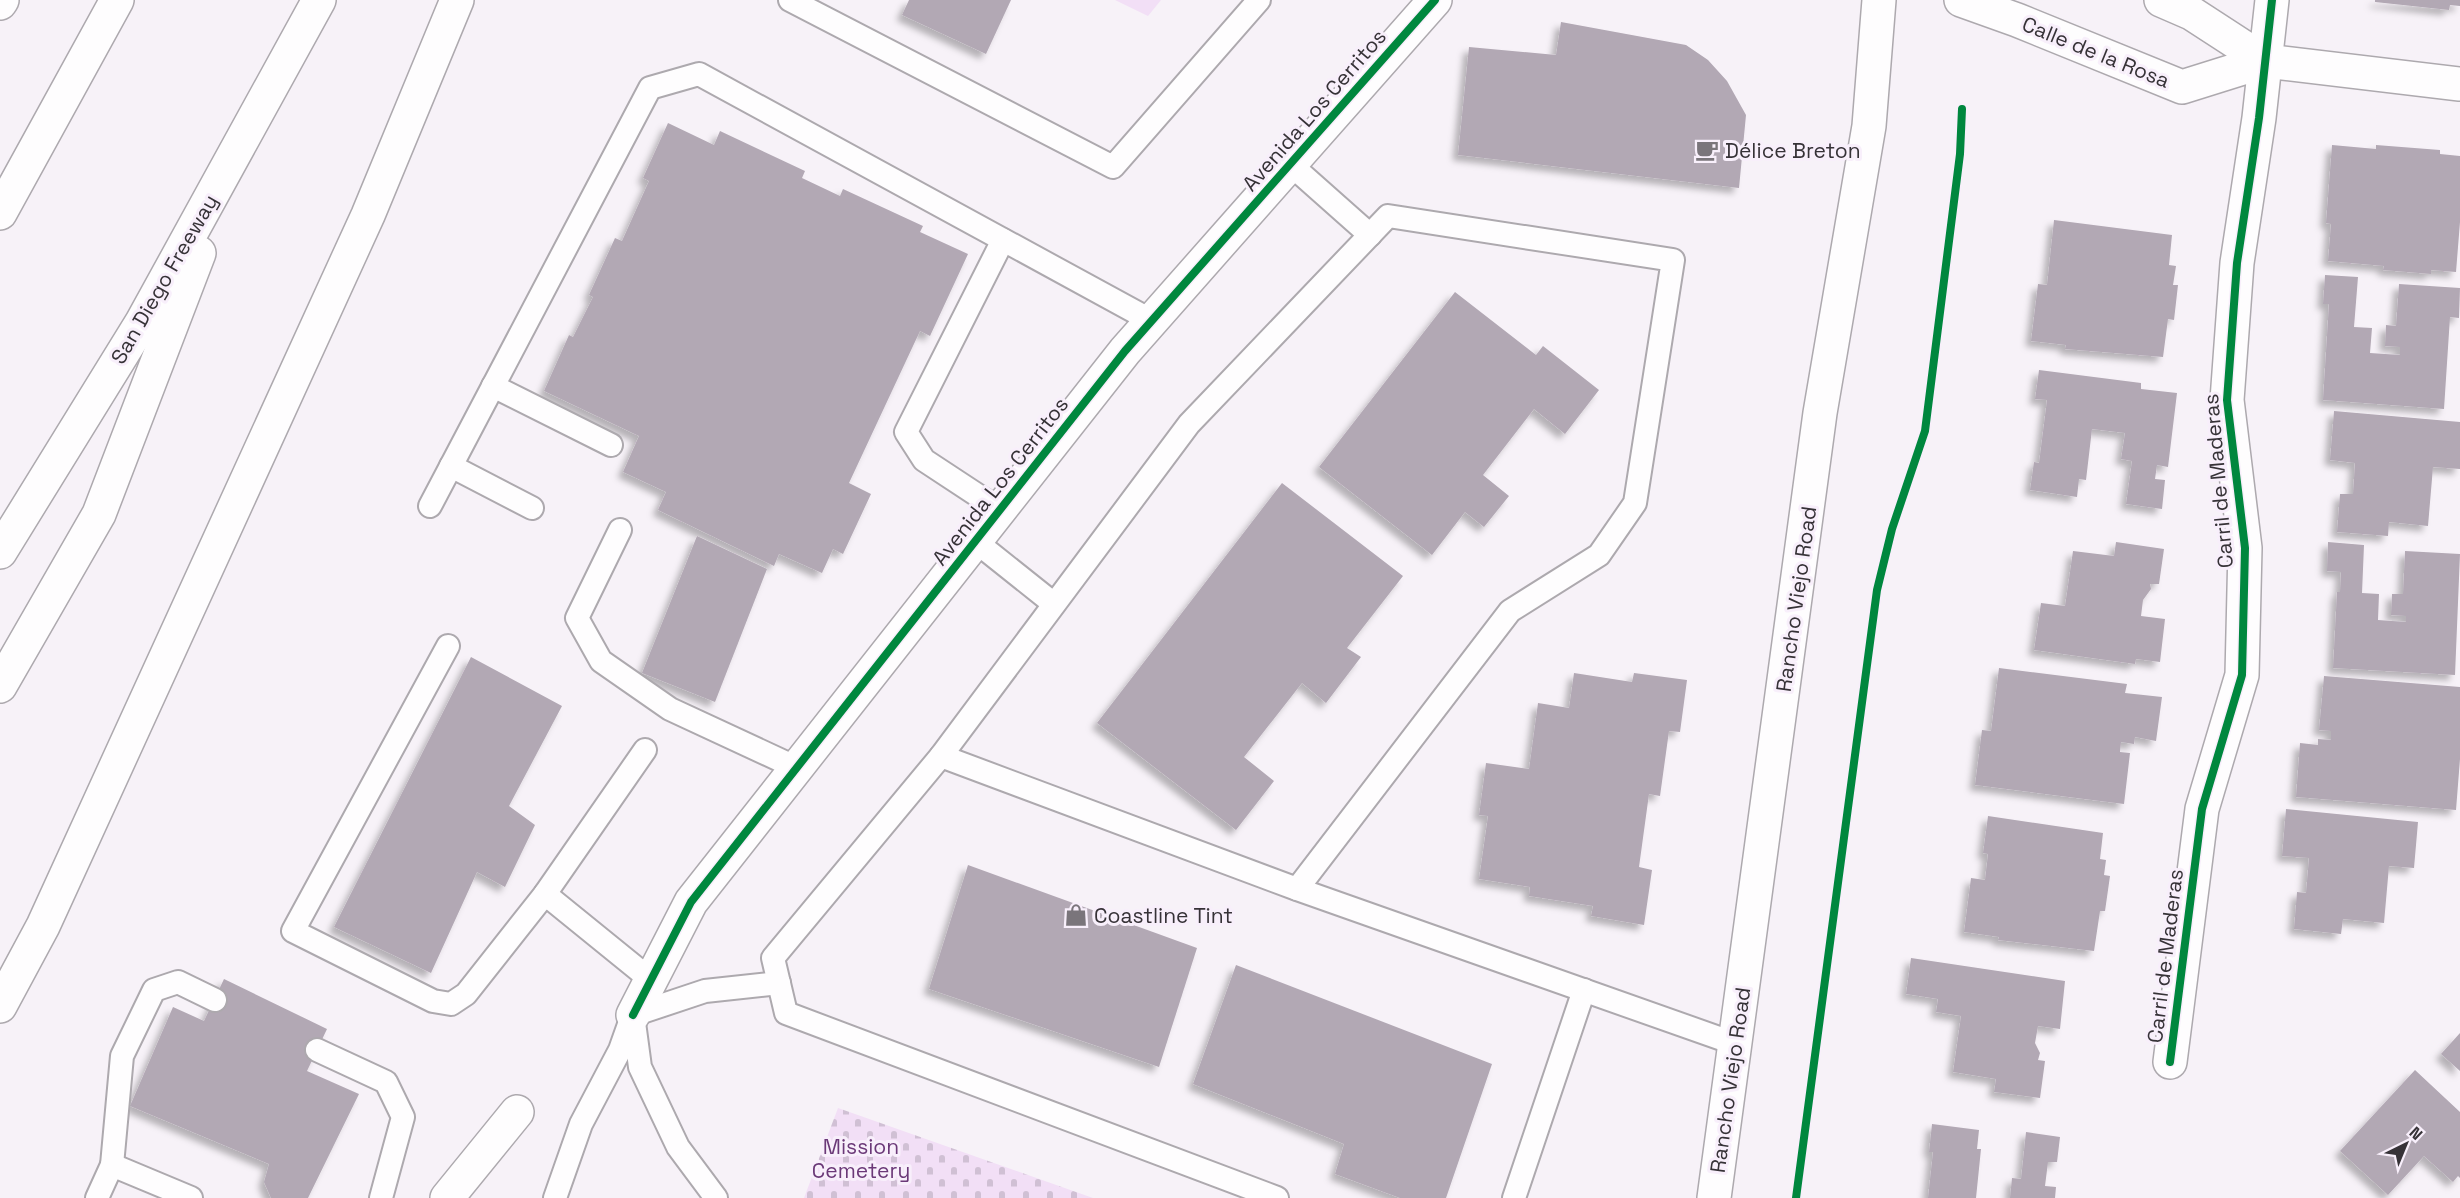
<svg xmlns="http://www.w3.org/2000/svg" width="2460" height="1198" font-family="'Space Grotesk',sans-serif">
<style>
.green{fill:#f2dff6}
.cemetery{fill:url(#cemetery-stones)}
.building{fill:#b2a8b4;filter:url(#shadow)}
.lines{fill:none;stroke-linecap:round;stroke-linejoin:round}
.service-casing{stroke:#ada9ae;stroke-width:26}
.minor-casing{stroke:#ada9ae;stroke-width:36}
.secondary-casing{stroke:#ada9ae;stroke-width:36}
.motorway-casing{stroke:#ada9ae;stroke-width:36}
.service{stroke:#fefdfe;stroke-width:22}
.minor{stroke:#fefdfe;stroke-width:33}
.secondary{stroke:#fefdfe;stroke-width:33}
.motorway{stroke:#fefdfe;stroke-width:33}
.cycleway-casing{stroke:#f8effb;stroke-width:11}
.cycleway{stroke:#00873e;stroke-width:8}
.labels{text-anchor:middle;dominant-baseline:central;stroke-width:6;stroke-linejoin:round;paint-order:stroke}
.street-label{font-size:21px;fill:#363237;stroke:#f8effb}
.poi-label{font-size:21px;fill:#363237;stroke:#f8effb;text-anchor:start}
.park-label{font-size:21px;fill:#6b3978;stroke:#f8effb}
</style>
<defs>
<pattern id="cemetery-stones" width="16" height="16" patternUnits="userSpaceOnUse" patternTransform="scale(1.5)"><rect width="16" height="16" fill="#f2dff6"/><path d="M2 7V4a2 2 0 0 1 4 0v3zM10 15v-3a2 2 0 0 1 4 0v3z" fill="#d0c0d4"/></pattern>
<filter id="shadow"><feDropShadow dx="-5.5" dy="5.5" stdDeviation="3" flood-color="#0004"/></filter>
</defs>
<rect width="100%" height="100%" fill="#f7f2f8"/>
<path class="green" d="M1115,0H1161L1148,16Z"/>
<path class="cemetery" d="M838,1108L1093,1198H804Z"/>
<g class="building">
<path d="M909,0H1011L986,54L902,15Z"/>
<path d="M2375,0H2460V6L2450,5L2449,10L2375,2Z"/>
<path d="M1561,22L1686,45L1708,60L1727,81L1746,115L1739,188L1458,155L1469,47L1556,55Z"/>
<path d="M668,123L714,145L720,131L805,171L802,178L840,196L843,189L923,226L920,232L968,254L930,336L920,331L849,483L871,494L843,554L833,549L822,573L779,554L774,566L658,510L666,492L623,472L639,436L544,391L569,335L573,337L593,297L589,295L615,238L622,241L649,181L643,178Z"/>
<path d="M2332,145L2376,149V145L2440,150V154L2460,156V222L2456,272L2431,270V274L2383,270L2384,266L2328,261L2331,224L2326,223Z"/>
<path d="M2054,220L2172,235L2169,265L2176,266L2173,285H2178L2174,320L2168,319L2163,357L2065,349L2066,345L2031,341L2038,284L2047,285Z"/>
<path d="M2325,275L2358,277L2354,327L2372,328L2370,353L2400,355V347L2385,346L2386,325L2396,326L2399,284L2460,288L2459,318L2450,317L2444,409L2323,400L2329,304H2323Z"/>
<path d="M1455,292L1536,355L1543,346L1599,390L1565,434L1534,409L1483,475L1509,496L1484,527L1465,512L1432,555L1319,467Z"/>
<path d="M2039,370L2141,383V389L2177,393L2168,467L2157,465L2155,479L2165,480L2162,509L2126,504L2132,461L2121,459L2125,433L2092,429L2086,480L2079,479L2077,497L2030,490L2034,462L2039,463L2047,400L2035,399Z"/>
<path d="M2334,411L2460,422V469L2433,467L2428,526L2389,522L2388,536L2337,532L2340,494H2353L2355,463L2330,460Z"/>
<path d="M1282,483L1403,576L1347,648L1361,657L1326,703L1302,683L1244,757L1274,781L1236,830L1097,723Z"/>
<path d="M697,536L767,569L715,702L642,673Z"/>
<path d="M2116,542L2164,549L2159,584H2150L2151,589L2143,600L2141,616L2165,619L2160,662L2136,659L2135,664L2034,650L2041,603L2065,606L2073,551L2114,556Z"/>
<path d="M2328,542L2364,545L2362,593L2379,594L2378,620L2406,622V616L2391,615L2392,594H2403L2405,551L2460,554L2455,675L2333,668L2337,592H2340L2341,572L2327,571Z"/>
<path d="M471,657L562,706L509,806L535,825L505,887L477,872L431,973L334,927Z"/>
<path d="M1999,668L2127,684L2125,693L2162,697L2156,741L2135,737L2134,744L2121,742L2120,752L2130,753L2124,804L1975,785L1982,730L1991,731Z"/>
<path d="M1574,673L1632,682L1634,673L1687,680L1680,732L1669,731L1660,796L1649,794L1639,867L1652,870L1644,925L1591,916L1593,906L1529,896L1530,887L1479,879L1488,816L1479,815L1486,763L1529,769L1538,703L1569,708Z"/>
<path d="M2324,676L2460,687V759L2456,810L2296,797L2300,743L2318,745V739L2331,740V731L2319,730Z"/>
<path d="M2286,809L2418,822L2414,868L2389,866L2384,923L2343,919L2341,934L2294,929L2297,892L2306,893L2309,858L2282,856Z"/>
<path d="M1988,816L2103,833L2100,859L2106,860L2104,875L2110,876L2105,911H2100L2094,951L1998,940L1999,937L1964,932L1971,878L1985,880L1988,854L1983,853Z"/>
<path d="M968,865L1197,948L1159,1067L929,989Z"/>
<path d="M1911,958L2065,981L2060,1029L2038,1026L2035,1043L2040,1053L2038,1060L2045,1061L2040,1098L1994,1092L1996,1079L1953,1072L1961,1016L1936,1012L1938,999L1906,994Z"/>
<path d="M1236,965L1492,1064L1446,1198H1400L1335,1174L1344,1144L1193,1084Z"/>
<path d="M224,979L327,1029L307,1071L359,1094L308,1198H271L264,1182L269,1164L130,1106L173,1007L204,1021Z"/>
<path d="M2460,1033V1071L2441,1054Z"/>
<path d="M2415,1070L2460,1112V1178L2458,1176L2453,1182L2424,1156L2388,1195L2340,1151Z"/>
<path d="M1932,1124L1979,1130L1977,1149H1981L1976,1198H1928L1933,1152H1929Z"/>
<path d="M2026,1132L2060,1137L2057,1162H2048L2045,1186L2056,1187L2055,1198H2010L2012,1178L2021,1179Z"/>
</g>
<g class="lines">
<g class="service-casing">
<g id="service">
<path d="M790,0L1113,167L1259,0"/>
<path d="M1290,164L1370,235"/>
<path d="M493,386L611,445"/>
<path d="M451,466L532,508"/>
<path d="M430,506L650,88L699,74L1152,321"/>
<path d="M1000,510L924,460L906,432L1003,240"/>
<path d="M620,530L577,618L601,661L670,709L797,768"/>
<path d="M975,541L1054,604"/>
<path d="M448,646L293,931L433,1001L451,1004L466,994L545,894L651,980"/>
<path d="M941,756L1189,424L1388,216L1673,260L1635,503L1599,555L1510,611L1297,889"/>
<path d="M545,894L645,750"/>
<path d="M633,1015L640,1067L678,1147L716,1198"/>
<path d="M633,1015L705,991L779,983"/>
<path d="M317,1050L386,1082L403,1117L381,1198"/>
<path d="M112,1165L122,1056L154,990L178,982L215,1000"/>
<path d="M97,1198L112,1165L191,1198"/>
<path d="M555,1198L581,1124L620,1050L631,1019"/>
<path d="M1277,1198L786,1013L773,958L941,756L1297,889L1736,1044"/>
<path d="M1514,1198L1584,990"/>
</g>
</g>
<g class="minor-casing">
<g id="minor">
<path d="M1961,0L2017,20L2182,87L2265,61L2460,84"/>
<path d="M2161,0L2191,13L2265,61"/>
<path d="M633,1015L691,902L1125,351L1435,0"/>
<path d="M2170,1062L2202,809L2242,675L2245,548L2227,400L2237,263L2259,118L2272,0"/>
<path d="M447,1198L517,1112"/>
</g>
</g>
<g class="secondary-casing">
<path id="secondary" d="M1714,1198L1820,413L1869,126L1879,0"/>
</g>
<g class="motorway-casing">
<g id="motorway">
<path d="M0,3L2,0"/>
<path d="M0,213L117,0"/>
<path d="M0,552L142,322L319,0"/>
<path d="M0,686L99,514L199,253"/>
<path d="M0,1006L43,926L368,215L457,0"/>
</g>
</g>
<use href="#service" class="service"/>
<use href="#minor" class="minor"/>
<use href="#secondary" class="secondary"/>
<use href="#motorway" class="motorway"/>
<g class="cycleway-casing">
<g id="cycleway">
<path d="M633,1015L691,902L1125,351L1435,0"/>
<path d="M2170,1062L2202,809L2242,675L2245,548L2227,400L2237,263L2259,118L2272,0"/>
<path d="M1796,1198L1877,590L1892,529L1925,431L1960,154L1962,109"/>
</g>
</g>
<use href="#cycleway" class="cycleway"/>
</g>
<defs>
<g id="cafe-bare" transform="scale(1.8)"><path d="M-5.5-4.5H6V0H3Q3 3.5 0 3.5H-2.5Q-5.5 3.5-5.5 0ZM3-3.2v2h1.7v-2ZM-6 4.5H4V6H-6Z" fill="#7a757b" stroke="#f8effb" stroke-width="2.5" paint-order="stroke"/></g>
<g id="shop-bare" transform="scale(1.8)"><path d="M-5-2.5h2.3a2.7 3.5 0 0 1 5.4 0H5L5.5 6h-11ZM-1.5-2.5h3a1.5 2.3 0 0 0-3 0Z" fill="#7a757b" stroke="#f8effb" stroke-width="2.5" paint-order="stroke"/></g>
</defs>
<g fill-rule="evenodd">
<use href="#cafe-bare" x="1707" y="150"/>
<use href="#shop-bare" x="1076" y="915"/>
</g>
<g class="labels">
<g class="street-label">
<text transform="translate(2096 52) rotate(22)">Calle de la Rosa</text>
<text transform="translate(1314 110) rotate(-49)">Avenida Los Cerritos</text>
<text transform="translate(164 279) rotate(-60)">San Diego Freeway</text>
<text transform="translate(1000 481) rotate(-52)">Avenida Los Cerritos</text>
<text transform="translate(2218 481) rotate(-95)">Carril de Maderas</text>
<text transform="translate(1796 599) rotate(-82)">Rancho Viejo Road</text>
<text transform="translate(2165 956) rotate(-83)">Carril de Maderas</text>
<text transform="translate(1730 1080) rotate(-82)">Rancho Viejo Road</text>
</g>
<g class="poi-label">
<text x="1725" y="150">Délice Breton</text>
<text x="1094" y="915">Coastline Tint</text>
</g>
<g class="park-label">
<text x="861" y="1146">Mission<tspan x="861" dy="24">Cemetery</tspan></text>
</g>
</g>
<g transform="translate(2406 1144) rotate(43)" stroke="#f8effb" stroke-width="4.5" paint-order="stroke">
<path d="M0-4.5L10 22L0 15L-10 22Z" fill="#363237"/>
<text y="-9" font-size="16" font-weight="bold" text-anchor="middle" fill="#363237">N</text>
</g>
</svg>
